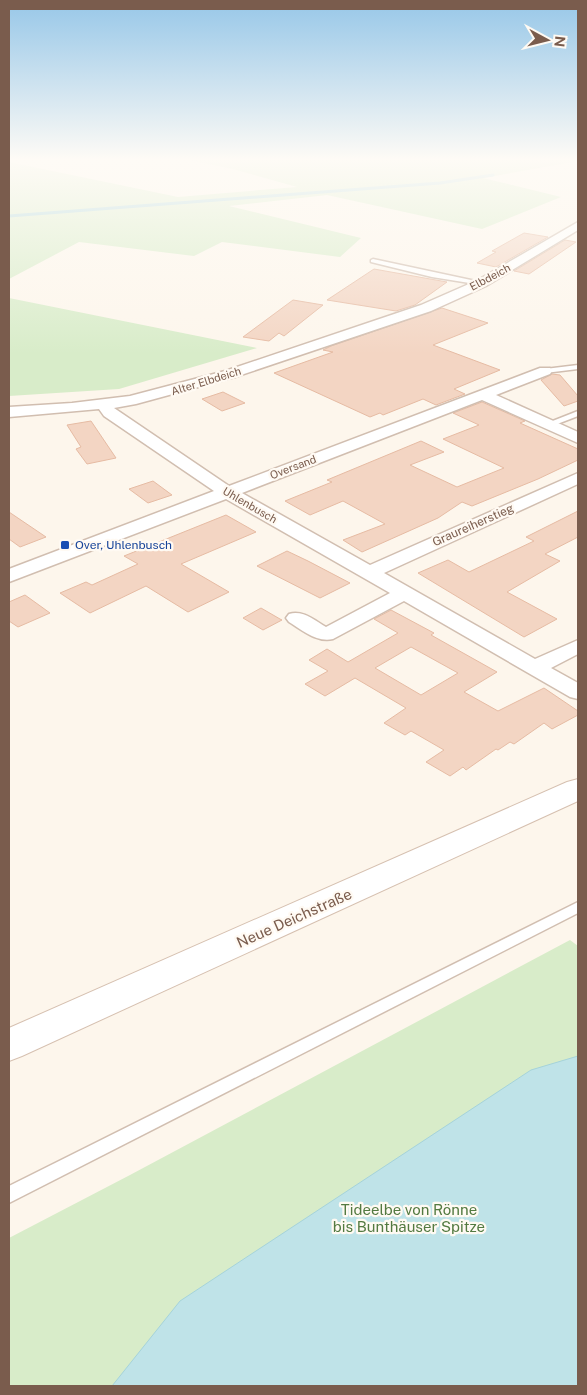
<svg xmlns="http://www.w3.org/2000/svg" width="587" height="1395" font-family="'Public Sans',sans-serif">
<style>
.green{fill:#d8ecc9}
.water{fill:#bfe3e8;stroke:#a5d3da}
.lines{fill:none;stroke-linecap:round;stroke-linejoin:round}
.stream{stroke:#a5d3da;stroke-width:3}
.building{fill:#f3d5c3;stroke:#e6bba3;fill-rule:evenodd}
.lane-casing{stroke:#d1beb0;stroke-width:3}
.street-casing{stroke:#d1beb0;stroke-width:3}
.secondary-casing{stroke:#d6c0b0;stroke-width:2}
.lane{fill:#fff;fill-rule:evenodd}
.street{fill:#fff;fill-rule:evenodd}
.secondary{fill:#fff;fill-rule:evenodd}
.transit-dot{fill:#1a4fb4;stroke:#fffaf3;stroke-width:2}
.labels{text-anchor:middle;dominant-baseline:central;stroke-width:4.5;stroke-linejoin:round;paint-order:stroke}
.far-street-label{font-size:11px;fill:#7a5c4d;stroke:#fffaf3}
.street-label{font-size:12px;fill:#7a5c4d;stroke:#fffaf3}
.transit-label{font-size:12px;fill:#164399;stroke:#fffaf3;text-anchor:start}
.near-street-label{font-size:15px;fill:#7a5c4d;stroke:#fffaf3}
.near-park-label{font-size:15px;fill:#537a41;stroke:#fffaf3}
</style>
<rect width="100%" height="100%" fill="#fdf6ec"/>
<g class="green">
<path d="M184,159H578V161L483,178L561,197L482,229L327,195L229,206L361,238L340,257L222,242L194,256L79,242L9,279V162L178,197L297,187L233,169Z"/>
<path d="M9,298L257,348L119,389L9,396Z"/>
<path d="M570,940L578,946V1386H9V1238L130,1175Z"/>
</g>
<path class="water" d="M578,1056V1386H112L180,1301L531,1070Z"/>
<g class="lines">
<path class="stream" d="M9,216L440,183L493,175"/>
</g>
<g class="building">
<path d="M524,233L548,237L496,267L477,263L496,252L492,251Z"/>
<path d="M565,240L576,242L529,274L514,271Z"/>
<path d="M374,269L447,282L415,305L396,311L327,300Z"/>
<path d="M293,300L323,305L284,336L279,333L269,341L243,337Z"/>
<path d="M442,308L488,323L433,345L500,370L454,389L465,394L436,405L423,399L383,415L380,413L370,417L274,373L333,352L323,350L331,346Z"/>
<path d="M552,374L560,375L578,396V401L564,406L541,380Z"/>
<path d="M223,392L245,403L222,411L202,399Z"/>
<path d="M482,402L525,421L520,423L578,449V460L538,479L472,506L462,502L438,518L362,552L343,540L385,524L343,501L310,515L285,501L332,482L327,480L421,441L444,452L410,465L457,487L504,468L443,439L479,425L453,413Z"/>
<path d="M91,421L116,458L87,464L76,449L81,447L67,425Z"/>
<path d="M153,481L172,495L148,503L129,489Z"/>
<path d="M578,511V537L545,554L560,561L507,592L557,619L524,637L418,573L448,560L469,572L534,541L526,537Z"/>
<path d="M9,512L46,537L20,547L9,539Z"/>
<path d="M226,515L256,532L181,564L229,592L188,612L146,586L90,613L60,593L86,582L92,585L138,564L124,556Z"/>
<path d="M287,551L308,561L350,583L320,598L257,566Z"/>
<path d="M25,595L50,613L18,627L9,621V602Z"/>
<path d="M261,608L280,619L282,620L263,630L243,618Z"/>
<path d="M391,610L434,633L431,635L497,672L464,692L498,711L544,688L578,711V715L552,729L544,723L514,744L510,742L498,750L496,749L466,770L463,767L450,776L426,762L444,750L411,731L405,735L384,723L406,708L355,678L325,696L305,684L328,671L309,660L327,649L348,662L398,633L374,619ZM411,647L458,673L421,695L375,668Z"/>
</g>
<g class="lines">
<g class="lane-casing">
<g id="lane">
<path d="M373,259L485,283L482,285L432,277L371,262V260Z"/>
<path d="M578,365V369L545,373L541,371L545,369Z"/>
<path d="M578,411V416L552,426L545,424Z"/>
<path d="M578,902V913L9,1203V1186Z"/>
</g>
</g>
<g class="street-casing">
<path id="street" d="M578,222V230L486,286L431,311L235,377L136,404L114,408L229,486L540,368H550L552,371L550,374L496,395L578,432V443L482,400L242,493L370,565L578,473V484L384,573L535,659L578,640V654L551,668L578,683V699L570,697L404,601L333,639C317,643 302,630 289,622L286,618L289,614C303,610 314,620 326,627L390,593L226,499L9,582V569L214,491L104,416L99,409L9,417V407L72,403L130,396L225,371L421,305L478,280Z"/>
</g>
<g class="secondary-casing">
<path id="secondary" d="M578,779V801L22,1056L9,1061V1028L567,782Z"/>
</g>
<use href="#lane" class="lane"/>
<use href="#street" class="street"/>
<use href="#secondary" class="secondary"/>
</g>
<linearGradient id="sky" x2="0" y2="1"><stop stop-color="#97c7e8"/><stop offset="0.45" stop-color="#fefbf6"/><stop offset="1" stop-color="#fefbf6" stop-opacity="0"/></linearGradient>
<rect width="587" height="354" fill="url(#sky)"/>
<rect class="transit-dot" x="60" y="540" width="10" height="10" rx="2.5"/>
<g class="labels">
<g class="far-street-label">
<text transform="translate(490 277) rotate(-28)">Elbdeich</text>
<text transform="translate(206 381) rotate(-17)">Alter Elbdeich</text>
<text transform="translate(293 467) rotate(-21)">Oversand</text>
<text transform="translate(250 505) rotate(30)">Uhlenbusch</text>
</g>
<g class="street-label">
<text transform="translate(473 525) rotate(-24)">Graureiherstieg</text>
</g>
<g class="transit-label">
<text x="75" y="545">Over, Uhlenbusch</text>
</g>
<g class="near-street-label">
<text transform="translate(294 918) rotate(-24)">Neue Deichstraße</text>
</g>
<g class="near-park-label">
<text x="409" y="1209">Tideelbe von Rönne<tspan x="409" dy="17">bis Bunthäuser Spitze</tspan></text>
</g>
</g>
<rect width="587" height="1395" fill="none" stroke="#7a5c4d" stroke-width="20"/>
<g transform="translate(547 40) rotate(97)" stroke="#fffaf3" stroke-width="4" paint-order="stroke">
<path d="M0-4L9 19L0 12L-9 19Z" fill="#7a5c4d"/>
<text y="-8" font-size="14" font-weight="bold" text-anchor="middle" fill="#7a5c4d">N</text>
</g>
</svg>
